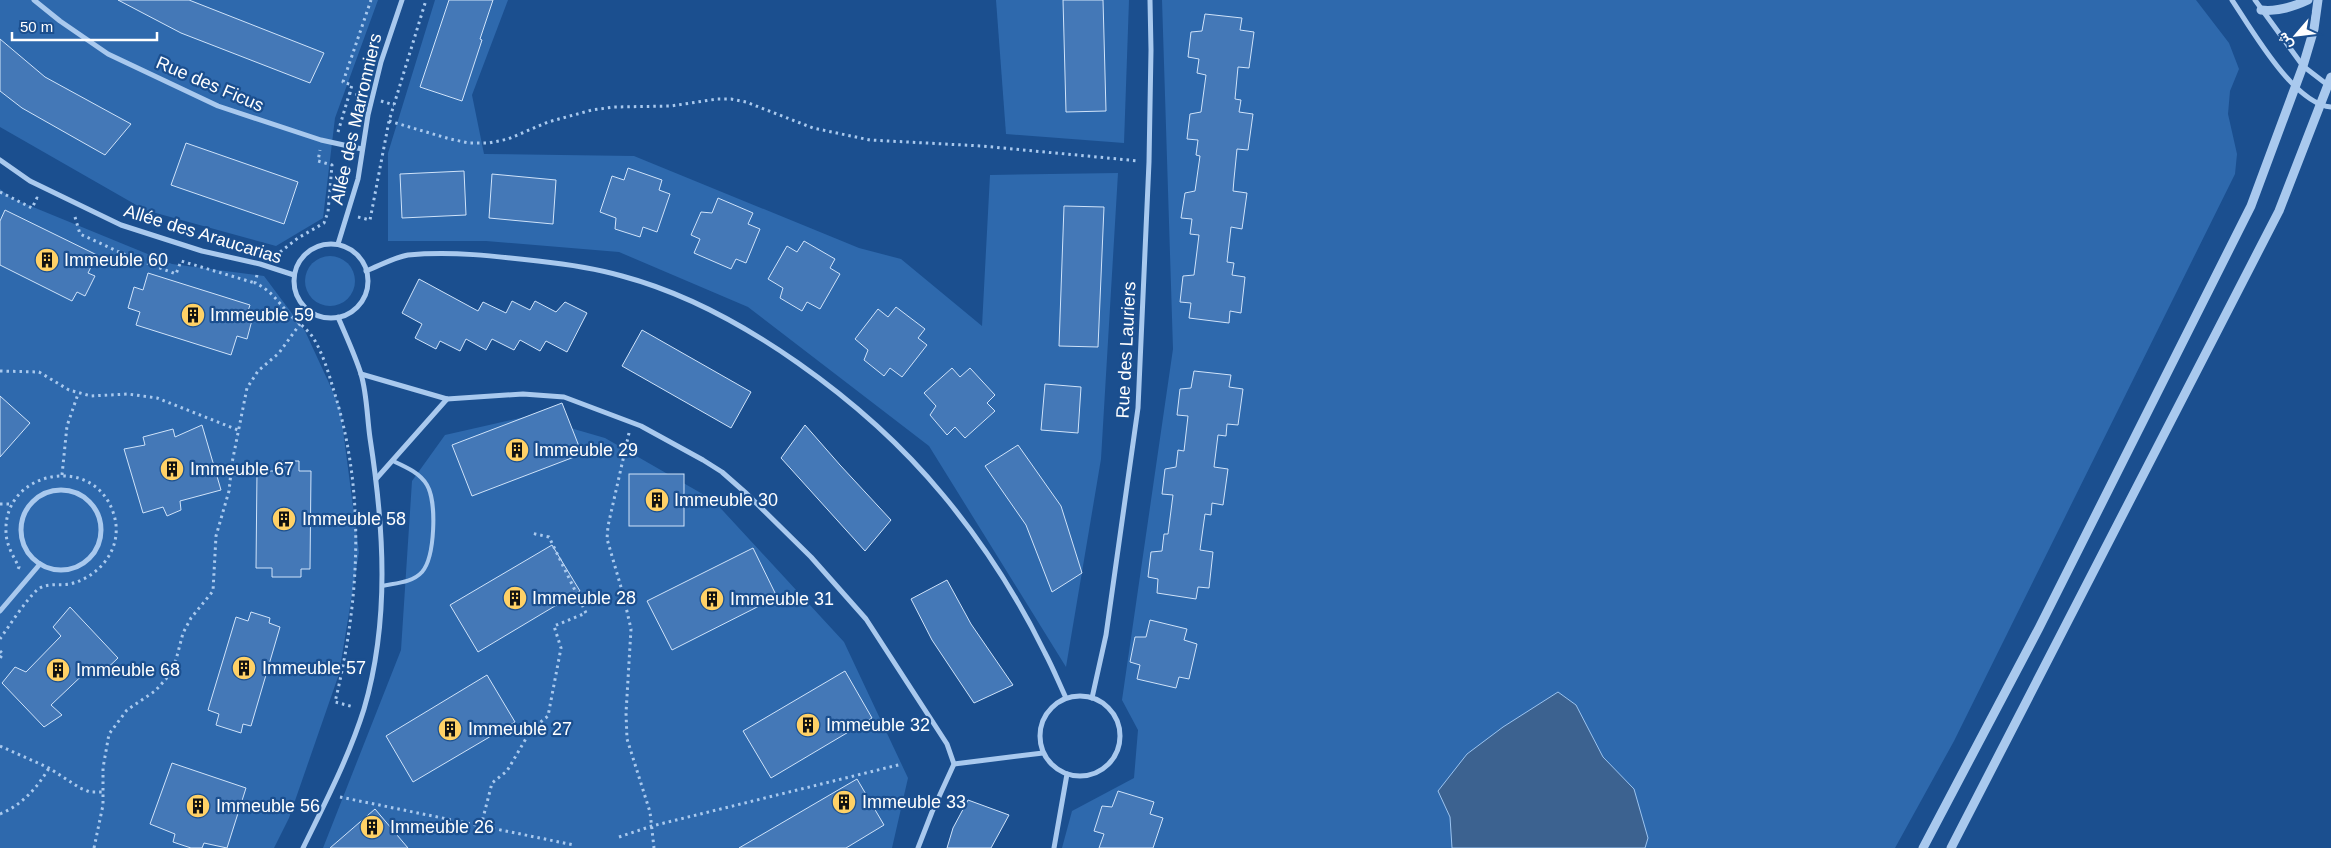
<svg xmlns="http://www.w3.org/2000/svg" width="2331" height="848" font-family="Arial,Vazirmatn,sans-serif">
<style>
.green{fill:#2e69ad}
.water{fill:#3c6290;stroke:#9cc4f0}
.building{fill:#4478b7;stroke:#cfe3fa}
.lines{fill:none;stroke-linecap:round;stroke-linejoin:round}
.path{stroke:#a9c9ee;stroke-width:3;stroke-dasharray:2.5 4;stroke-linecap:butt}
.service{stroke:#a9c9ee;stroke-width:4}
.minor{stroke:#a9c9ee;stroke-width:5}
.tertiary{stroke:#a9c9ee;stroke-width:9}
.labels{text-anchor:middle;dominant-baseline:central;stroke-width:4.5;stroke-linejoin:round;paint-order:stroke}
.street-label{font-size:18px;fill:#fff;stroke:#1b4f8f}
.poi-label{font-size:18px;fill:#fff;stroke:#1b4f8f;text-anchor:start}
</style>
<rect width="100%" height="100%" fill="#1b4f8f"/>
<g class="green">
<path d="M0,0H378L335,118L323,218L276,246L145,210L0,127Z"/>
<path d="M435,0H508L472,95L484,154L634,156L859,248L901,259L982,326L990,175L1118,173L1101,459L1066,667L929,446L748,307L619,252L486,241H388V153Z"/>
<path d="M996,0H1129L1124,143L1006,134Z"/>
<path d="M1162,0H2196L2229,43L2239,69L2230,91L2228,114L2237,154L2235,174L1954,741L1895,848H1062L1072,811L1134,778L1138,730L1122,700L1173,349Z"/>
<path d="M0,189L11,198L172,264L264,276L305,331L340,407L359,552L339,674L289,818L274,848H0Z"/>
<circle cx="330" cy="281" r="25"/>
<path d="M529,416L605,438L713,500L844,642L908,778L892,848H323L401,650L412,481L445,435Z"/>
</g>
<path class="water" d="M1558,692L1576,705L1603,757L1634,789L1648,838L1645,848H1452L1450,817L1438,791L1467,754L1503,727Z"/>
<g class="building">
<path d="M118,0H189L324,53L310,83L181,33Z"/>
<path d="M449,0H493L480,39L482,40L462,101L420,87Z"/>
<path d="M1063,0H1103L1106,111L1066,112Z"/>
<path d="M1205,14L1242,18L1240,30L1254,32L1249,68L1238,67L1235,99L1241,100L1239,112L1253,114L1248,150L1237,149L1234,179L1233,191L1247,193L1242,229L1231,227L1227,262L1234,263L1232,275L1245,277L1241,313L1230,311L1229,323L1189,318L1191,303L1180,302L1183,276L1194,275L1199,235L1190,234L1192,219L1181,218L1185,193L1195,191L1200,156L1196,155L1198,140L1187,139L1190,114L1201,112L1206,75L1197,73L1199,59L1188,57L1191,32L1202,31Z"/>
<path d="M0,39L45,77L131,124L105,155L22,108L0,91Z"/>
<path d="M186,143L298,182L284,224L171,185Z"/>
<path d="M628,168L662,180L659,190L670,194L657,232L643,227L640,237L615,229L616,218L600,212L612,176L624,180Z"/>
<path d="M464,171L466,215L402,218L400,174Z"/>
<path d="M492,174L556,180L553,224L489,218Z"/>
<path d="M718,198L753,213L748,224L760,229L746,263L736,259L731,269L694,253L700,239L691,235L701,212L712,213Z"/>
<path d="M1064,206L1104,207L1098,347L1059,346Z"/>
<path d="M5,210L97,255L88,273L95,276L85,296L77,292L72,301L0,265V221Z"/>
<path d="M804,241L835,259L830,268L840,274L820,309L807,302L802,311L780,298L783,288L768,279L787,246L797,252Z"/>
<path d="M148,273L250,305L246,317L252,320L247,339L237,336L231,355L136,325L140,312L128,308L134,287L143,290Z"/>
<path d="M419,279L478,311L483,302L506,313L512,301L530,310L535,301L556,312L565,302L587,313L567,352L546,341L540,351L520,340L514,350L492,339L486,350L466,339L460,351L440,341L436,349L415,338L422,324L402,313Z"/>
<path d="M896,307L925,329L918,338L927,345L902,377L890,368L884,376L864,360L868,350L855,339L878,309L888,317Z"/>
<path d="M642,330L751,392L731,428L622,366Z"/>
<path d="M952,368L960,377L970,368L995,395L987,403L995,411L965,438L955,427L947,435L930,415L936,406L924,393Z"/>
<path d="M1194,371L1231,375L1229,387L1243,389L1238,425L1227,424L1226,436L1218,435L1214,467L1228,469L1223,505L1212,503L1211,515L1205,514L1200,550L1213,552L1209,588L1198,587L1196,599L1157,593L1158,579L1148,577L1151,552L1162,551L1164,534H1168L1173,495L1162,494L1165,469L1176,467L1178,450L1184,451L1188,416L1177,415L1180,389L1191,388Z"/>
<path d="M1045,384L1081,387L1078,433L1041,430Z"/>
<path d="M0,396L30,423L0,457Z"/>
<path d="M562,403L582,454L472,496L452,445Z"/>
<path d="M202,425L221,490L180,501L181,510L167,516L163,507L143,513L124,449L145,445L143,437L173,429L175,437Z"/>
<path d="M805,425L840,465L891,520L865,551L781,458Z"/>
<path d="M1018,445L1061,506L1082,573L1052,592L1026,525L985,466Z"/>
<path d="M277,461H299V471H311L310,569H301V577H272V568H256L257,471H276Z"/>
<rect x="629" y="474" width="55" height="52"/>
<path d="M552,545L580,591L478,652L450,605Z"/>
<path d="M753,548L777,597L672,650L647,601Z"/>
<path d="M947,580L971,624L1013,685L974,703L932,640L911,599Z"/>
<path d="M70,607L118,658L100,675L91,667L51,705L62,715L44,727L2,683L15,667L26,672L61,636L53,627Z"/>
<path d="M251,612L270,618L269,623L280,627L251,726L243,724L241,733L216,725L219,714L208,710L236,617L248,621Z"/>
<path d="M1150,620L1187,629L1184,640L1197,644L1189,679L1179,677L1176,688L1137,679L1140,665L1130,662L1135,637H1146Z"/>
<path d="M845,671L872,718L771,778L743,731Z"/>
<path d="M487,675L515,722L413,782L386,736Z"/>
<path d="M172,763L246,788L227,848L204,843L202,848H191L173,842L175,834L150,824Z"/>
<path d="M857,779L884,825L846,848H739Z"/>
<path d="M1118,791L1154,802L1150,814L1163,818L1153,848H1099L1104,834L1094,831L1102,806L1112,807Z"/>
<path d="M968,800L1009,815L991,848H947L953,828Z"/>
<path d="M375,809L408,848H330Z"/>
</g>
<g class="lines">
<g class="path">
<path d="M349,93L361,96"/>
<path d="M381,101L394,105"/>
<path d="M389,121L450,139L469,143H489L508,139L548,122L592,110L614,107L671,106L717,99H731L746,102L813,128L870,140L982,146L1139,161"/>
<path d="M338,132L352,85L343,82L371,0"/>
<path d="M0,192L32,208L37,198L39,199"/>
<path d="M75,217L80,234L128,256L176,274L181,261L255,283"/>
<path d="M358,217L370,220L389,121L426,0"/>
<path d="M275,256L298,238L324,223L328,212L332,165L318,161L320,150"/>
<path d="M257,275L255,283C271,290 278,302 290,315C297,322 306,328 312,336C322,351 328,371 333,388C366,490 360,600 335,702L354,707"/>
<path d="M0,371L39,372L69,390L91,396L128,394L157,398L238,430"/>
<path d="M629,433L608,526L607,539L623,594L631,629L626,713L627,739L650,812L654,848"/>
<path d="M62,475L67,426L78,394"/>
<path d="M0,504H12"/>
<path d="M0,639C9,626 26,600 37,590C47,582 59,586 70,584C102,576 125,545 113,512C93,453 3,471 6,532C6,544 13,556 19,567L17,571"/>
<path d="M0,651L3,654L0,658"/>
<path d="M0,746L49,768L80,788L90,792H105"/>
<path d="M340,797L574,845"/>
<path d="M0,814C22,805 37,788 49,768"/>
<path d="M481,826L492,783L507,771L531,730L548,716L561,648L554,626L586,613L549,537L531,533"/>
<path d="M619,837L652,826L902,764"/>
<path d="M94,848L103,805V768L109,734L127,710L155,691L166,679L176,660L183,633L191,618L213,591L216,536L229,491L232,463L247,388L258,371L279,353L300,324"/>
</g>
<path class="service" d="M382,586C396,583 412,583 422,572C435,557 437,502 427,485C420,473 406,467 393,461"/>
<g class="minor">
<path d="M34,0L60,21L108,54L218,106L321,140L362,149"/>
<path d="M2232,0C2252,30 2294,104 2331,107"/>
<path d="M2255,0L2303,66L2329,86"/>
<path d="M0,160L30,181L121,225L202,251L260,264L294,275"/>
<circle cx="331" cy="281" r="37"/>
<path d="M338,244L358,179L368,115L381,62L402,0"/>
<path d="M366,271C379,266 395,257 408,255C452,251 495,256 538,261C566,264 594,268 622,276C738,307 867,403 943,495C983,543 1018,598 1045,653C1053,668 1059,683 1066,698"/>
<path d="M361,374L447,399L523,394L564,397L641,426L703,460L722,472L747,494L811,557L866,619L947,744L954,764L932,812L918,848"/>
<path d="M376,479L447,399"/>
<circle cx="61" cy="530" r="40"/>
<path d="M0,611L40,564"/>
<circle cx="1080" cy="736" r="40"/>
<path d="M1092,698L1106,635L1138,408L1149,162L1151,50L1150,0"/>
<path d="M954,764L1043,753"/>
<path d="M303,848C325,803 349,757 364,709C390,620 384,528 370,438C367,417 367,394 361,374C355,355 346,336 338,317"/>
<path d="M1054,848L1067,774"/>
</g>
<g class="tertiary">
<path d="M2261,10C2278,12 2293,7 2308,0"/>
<path d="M1923,848L2039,628L2251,206L2303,66L2314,29L2318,0"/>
<path d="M1951,848L2279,211L2331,77"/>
</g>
</g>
<defs>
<g id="building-disc" transform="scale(1.25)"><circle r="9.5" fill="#ffd166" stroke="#1b4f8f"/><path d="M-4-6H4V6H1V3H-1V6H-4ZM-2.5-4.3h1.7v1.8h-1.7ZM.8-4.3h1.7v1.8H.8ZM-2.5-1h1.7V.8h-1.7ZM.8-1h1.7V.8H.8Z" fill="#111"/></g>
</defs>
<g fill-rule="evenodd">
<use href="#building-disc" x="47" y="260"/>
<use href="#building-disc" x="193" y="315"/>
<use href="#building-disc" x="517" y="450"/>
<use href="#building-disc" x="172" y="469"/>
<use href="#building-disc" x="657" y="500"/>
<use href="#building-disc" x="284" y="519"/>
<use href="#building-disc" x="515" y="598"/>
<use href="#building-disc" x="712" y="599"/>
<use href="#building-disc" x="244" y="668"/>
<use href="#building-disc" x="58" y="670"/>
<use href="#building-disc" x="808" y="725"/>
<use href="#building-disc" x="450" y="729"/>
<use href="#building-disc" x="844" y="802"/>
<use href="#building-disc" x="198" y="806"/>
<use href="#building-disc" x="372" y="827"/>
</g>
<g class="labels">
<g class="street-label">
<text transform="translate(210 84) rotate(23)">Rue des Ficus</text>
<text transform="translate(356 119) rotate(-77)">Allée des Marronniers</text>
<text transform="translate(203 234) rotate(17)">Allée des Araucarias</text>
<text transform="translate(1126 350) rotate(-87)">Rue des Lauriers</text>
</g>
<g class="poi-label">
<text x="64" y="260">Immeuble 60</text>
<text x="210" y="315">Immeuble 59</text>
<text x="534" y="450">Immeuble 29</text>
<text x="190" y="469">Immeuble 67</text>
<text x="674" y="500">Immeuble 30</text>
<text x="302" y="519">Immeuble 58</text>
<text x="532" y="598">Immeuble 28</text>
<text x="730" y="599">Immeuble 31</text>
<text x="262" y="668">Immeuble 57</text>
<text x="76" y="670">Immeuble 68</text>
<text x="826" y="725">Immeuble 32</text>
<text x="468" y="729">Immeuble 27</text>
<text x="862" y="802">Immeuble 33</text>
<text x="216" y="806">Immeuble 56</text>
<text x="390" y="827">Immeuble 26</text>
</g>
</g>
<g transform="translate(2296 35) rotate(242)" stroke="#1b4f8f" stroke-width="4" paint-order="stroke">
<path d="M0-4L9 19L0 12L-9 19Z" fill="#ffffff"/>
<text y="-8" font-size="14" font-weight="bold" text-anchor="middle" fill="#ffffff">ش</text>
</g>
<path d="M12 32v8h145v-8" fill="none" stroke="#ffffff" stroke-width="2.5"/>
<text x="20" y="32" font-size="15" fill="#ffffff" stroke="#1b4f8f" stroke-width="4" paint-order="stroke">50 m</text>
</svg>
